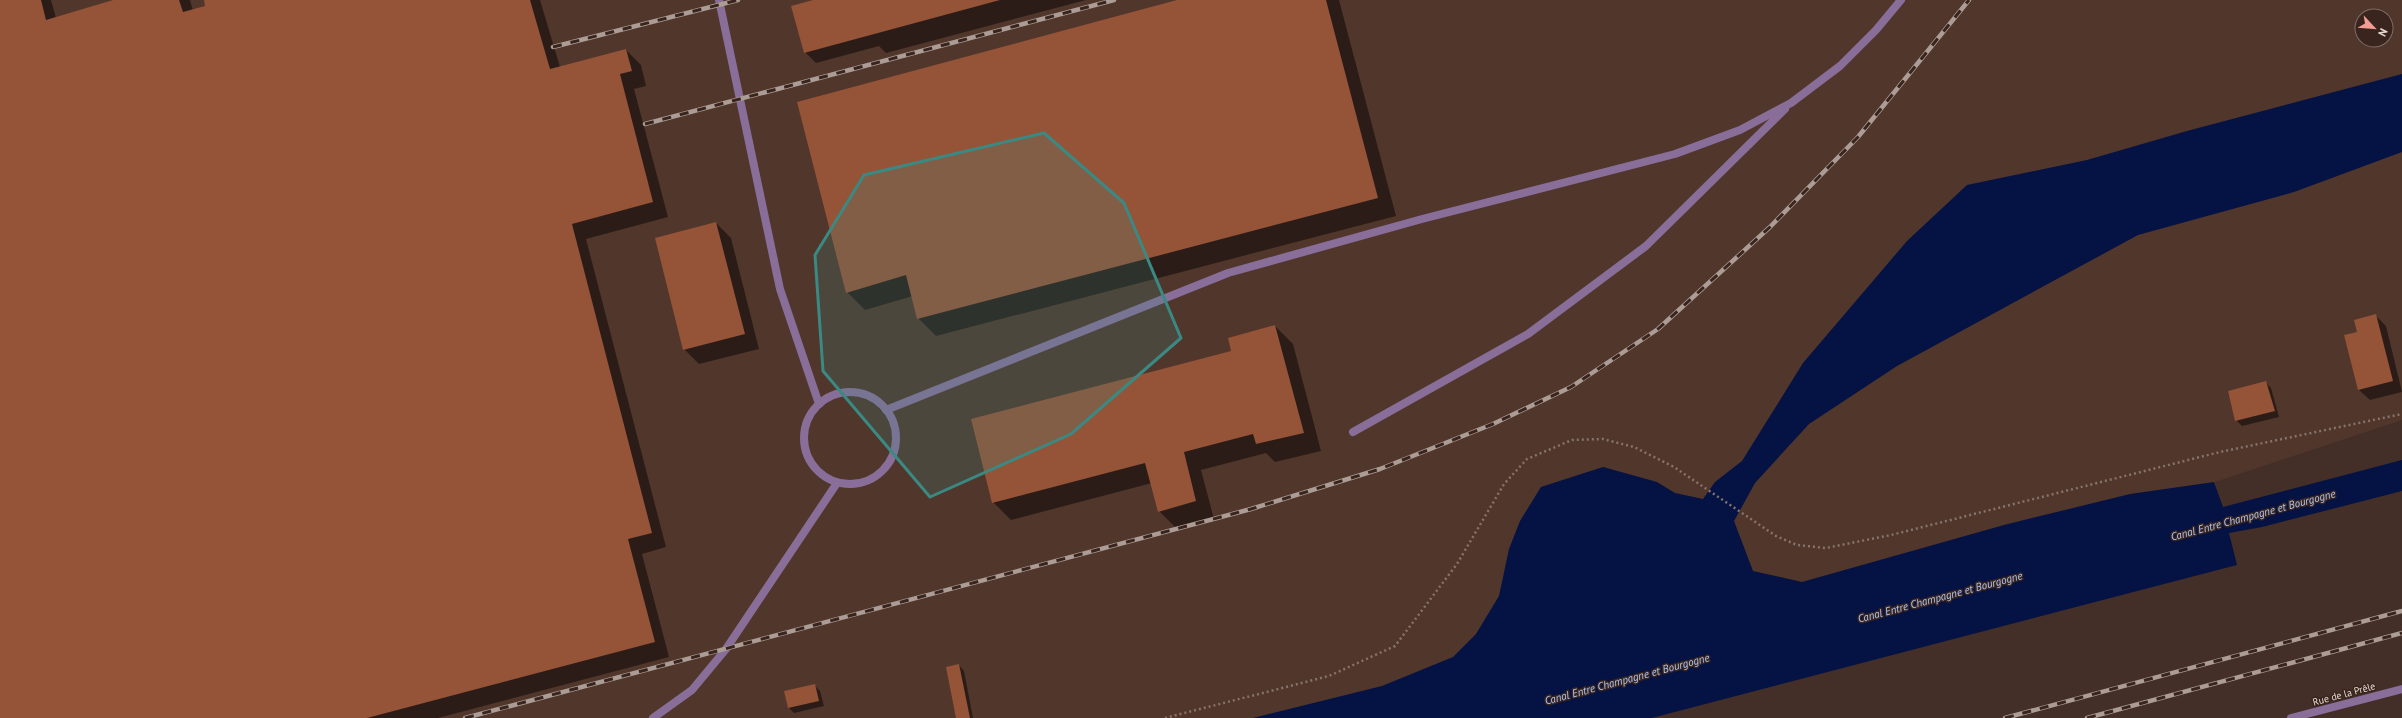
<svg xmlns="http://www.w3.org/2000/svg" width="2402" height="718" font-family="'PT Sans',sans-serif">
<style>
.built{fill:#51362b;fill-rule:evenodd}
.water{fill:#041244}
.shadow{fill:#0007}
.building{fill:#955338}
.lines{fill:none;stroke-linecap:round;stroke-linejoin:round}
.path{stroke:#85746d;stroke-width:2.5;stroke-dasharray:2 3;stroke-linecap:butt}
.service{stroke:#886e99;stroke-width:8}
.tertiary{stroke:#886e99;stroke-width:8}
.rail-casing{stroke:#ac9c96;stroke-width:4.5}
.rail{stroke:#39251d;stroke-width:3;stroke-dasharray:9;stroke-linecap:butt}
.marked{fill:#3a8a83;fill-opacity:0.2;stroke:#3a8a83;stroke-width:3;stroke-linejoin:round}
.labels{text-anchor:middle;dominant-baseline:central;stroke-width:3;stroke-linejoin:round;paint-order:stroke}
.street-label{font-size:10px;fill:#e7dad5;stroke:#39251d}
.water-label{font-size:11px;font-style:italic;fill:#aec6f8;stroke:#39251d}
</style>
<rect width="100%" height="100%" fill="#432f27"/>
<path class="built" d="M0,0H2402V420L2215,482L2237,565L1652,718H0ZM2362,16H2386V40H2362Z"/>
<path class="water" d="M2402,74V152L2294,192L2138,235L1897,366L1809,424L1755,483L1734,521L1753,571L1802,582L2004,525L2130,494L2214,482L2223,507L2402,460V491L2262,527L2229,533L2237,565L1652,718H1253L1382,686L1453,657L1476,634L1499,596L1509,549L1520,521L1541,487L1603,467L1657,482L1675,493L1703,499L1715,482L1742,461L1803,363L1907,241L1967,185L2087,160L2187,131Z"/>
<g class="shadow">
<path d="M0,0H51L56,18L114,0H190L193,11L207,7L205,0H540L560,67L626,50L641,65L646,86L634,89L668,217L586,239L666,547L642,554L669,657L438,718H0Z"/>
<path d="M817,0H1086L886,53L879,46L816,63L805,52Z"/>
<path d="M1181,0H1339L1396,216L936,336L918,318L913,296L865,310L847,292Z"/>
<path d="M716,223L731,238L759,349L699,364L684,349Z"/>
<path d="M2375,315L2386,326L2402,392L2370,400L2359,390L2358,332Z"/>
<path d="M1275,326L1293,344L1321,451L1275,462L1266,453L1201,470L1214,519L1177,529L1159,511L1152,483L1011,520L993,502Z"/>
<path d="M2265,382L2271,388L2279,417L2242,426L2236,420Z"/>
<path d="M959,665L964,671L973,718H957Z"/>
<path d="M814,685L820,691L824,706L794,713L789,708Z"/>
</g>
<g class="building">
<path d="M0,0H41L46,20L113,0H179L183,12L205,6L204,0H530L550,69L626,49L632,71L620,74L653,202L572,224L652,533L628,539L655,642L367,718H0Z"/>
<path d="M813,0H1000L804,53L791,6Z"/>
<path d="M1177,0H1326L1378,198L917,319L906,275L846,293L797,102Z"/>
<path d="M716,222L745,334L683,350L655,238Z"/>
<path d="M2376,314L2393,381L2358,390L2344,335L2357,332L2354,320Z"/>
<path d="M1275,325L1304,433L1256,444L1253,434L1184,452L1196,501L1158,512L1145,463L992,503L971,419L1231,351L1228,338Z"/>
<path d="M2266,381L2275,411L2235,421L2228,391Z"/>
<path d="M959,664L970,718H956L946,667Z"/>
<path d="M815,684L819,701L788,708L784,691Z"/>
</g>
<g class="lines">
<path class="path" d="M1165,718L1329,676L1395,646L1457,564L1504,484L1527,459L1572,440L1603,439L1634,447L1674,467L1776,536L1797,545L1826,548L1891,535L2220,452L2402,414"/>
<g class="service">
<path d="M719,0L780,289L819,404"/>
<circle cx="850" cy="438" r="46"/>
<path d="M886,410L1228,273L1422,219L1675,154L1740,130L1791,103L1840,66L1876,30L1901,0"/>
<path d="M1353,432L1528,334L1646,246L1785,109"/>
<path d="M653,718L692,690L726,649L837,483"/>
</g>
<path class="tertiary" d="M2291,718L2402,689"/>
<g class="rail-casing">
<g id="rail">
<path d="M553,47L738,0"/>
<path d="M645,124L1114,0"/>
<path d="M465,718L1251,509L1380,469L1493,424L1571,387L1658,329L1770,227L1858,137L1969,0"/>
<path d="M2005,718L2402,611"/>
<path d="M2087,718L2402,633"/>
</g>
</g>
<use href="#rail" class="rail"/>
</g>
<path class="marked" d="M1044,133L1124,203L1181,338L1071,434L930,497L823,371L815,255L864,175Z"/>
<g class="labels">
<g class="street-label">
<text transform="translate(2344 694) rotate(-15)">Rue de la Prêle</text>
</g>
<g class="water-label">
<text transform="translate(2253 515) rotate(-15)">Canal Entre Champagne et Bourgogne</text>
<text transform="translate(1940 597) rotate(-15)">Canal Entre Champagne et Bourgogne</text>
<text transform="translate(1627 679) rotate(-15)">Canal Entre Champagne et Bourgogne</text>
</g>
</g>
<g transform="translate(2374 28) rotate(116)"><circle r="19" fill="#39251d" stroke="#7f6d67"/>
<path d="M0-3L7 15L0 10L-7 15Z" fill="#f59c92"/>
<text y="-6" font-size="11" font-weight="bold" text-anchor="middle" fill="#e7dad5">N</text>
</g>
</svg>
